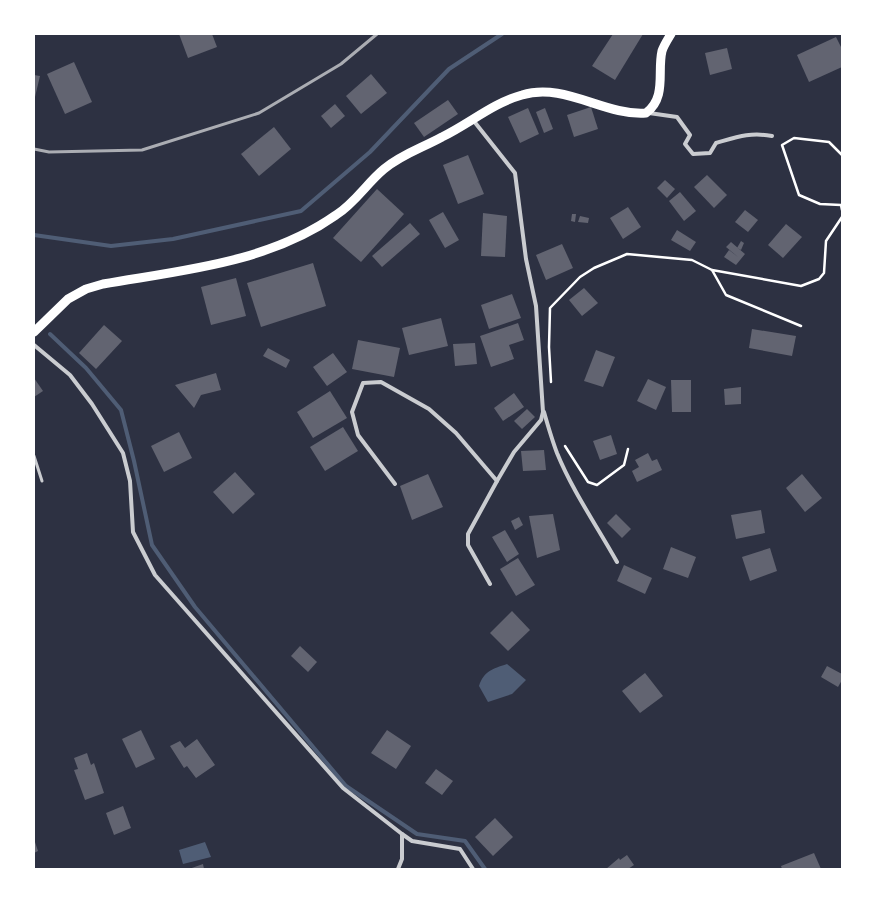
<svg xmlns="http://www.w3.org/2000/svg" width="876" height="903" font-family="Commissioner,sans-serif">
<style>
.water{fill:#4f5d75}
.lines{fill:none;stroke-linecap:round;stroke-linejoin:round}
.stream{stroke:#4f5d75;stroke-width:4}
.building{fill:#626471}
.path{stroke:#fff;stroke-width:2.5}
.service{stroke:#caccd0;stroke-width:3}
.minor{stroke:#caccd0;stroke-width:4}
.primary{stroke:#fff;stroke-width:9}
.rail{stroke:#abadb3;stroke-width:3}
</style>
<rect width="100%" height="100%" fill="#2d3142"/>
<g class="water">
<path d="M507,664L526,680L512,694L488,702L479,686C484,671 492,669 507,664Z"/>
<path d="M205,842L211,857L183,864L179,850Z"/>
</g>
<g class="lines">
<g class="stream">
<path d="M34,235L111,246L173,239L301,211L370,152L449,69L502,34"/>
<path d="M50,334L86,368L121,410L134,461L152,545L195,607L346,786L417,834L465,841L485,869"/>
</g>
</g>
<g class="building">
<path d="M179,34H212L217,47L188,58Z"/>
<path d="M613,34H643L615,80L592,66Z"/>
<path d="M836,37L842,49V67L809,82L797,55Z"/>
<path d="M727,48L732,69L710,75L705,53Z"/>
<path d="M74,62L92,102L65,114L47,74Z"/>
<path d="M371,74L387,93L361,114L346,96Z"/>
<path d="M34,75L40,76L35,97H34Z"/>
<path d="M448,100L458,114L424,137L414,123Z"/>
<path d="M335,104L345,116L331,128L321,116Z"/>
<path d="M591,107L598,129L574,137L567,115Z"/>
<path d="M528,108L539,134L520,143L508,117Z"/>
<path d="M545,108L553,129L544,133L536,112Z"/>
<path d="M274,127L291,149L259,176L241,154Z"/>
<path d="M468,155L484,194L458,204L443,165Z"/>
<path d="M707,175L727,195L714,208L694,187Z"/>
<path d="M665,180L675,189L667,198L657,188Z"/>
<path d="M377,189L404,214L361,262L333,238Z"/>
<path d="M680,192L696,211L684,221L669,201Z"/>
<path d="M628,207L641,227L623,239L610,218Z"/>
<path d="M745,210L758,220L748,232L735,222Z"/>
<path d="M443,212L459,240L445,248L429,220Z"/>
<path d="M483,213L507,216L505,257L481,256Z"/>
<path d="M572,214H576L575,222L571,221Z"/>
<path d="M580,216L589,218L588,223L578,222Z"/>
<path d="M410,223L420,234L382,267L372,256Z"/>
<path d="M786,224L802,237L783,258L768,245Z"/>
<path d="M677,230L696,242L690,251L671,240Z"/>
<path d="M741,241L744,243L741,250L737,248Z"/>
<path d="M731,242L745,254L736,265L724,257L729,250L738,257L726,247Z"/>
<path d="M562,244L573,268L546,280L536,255Z"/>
<path d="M313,263L326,306L261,327L247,283Z"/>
<path d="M236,278L246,316L211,325L201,287Z"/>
<path d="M584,288L598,303L582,316L569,300Z"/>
<path d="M512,294L521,318L489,329L481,305Z"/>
<path d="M441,318L448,346L409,355L402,328Z"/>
<path d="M518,323L524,340L509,345L514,359L491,367L480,336Z"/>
<path d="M104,325L122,341L96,369L79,353Z"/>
<path d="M752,329L796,336L792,356L749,348Z"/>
<path d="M358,340L400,348L394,377L352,369Z"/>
<path d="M475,343L477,364L455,366L453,344Z"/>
<path d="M268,348L290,360L286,368L263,356Z"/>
<path d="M596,350L615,357L603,387L584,381Z"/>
<path d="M333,353L347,372L327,386L313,367Z"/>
<path d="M216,373L221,390L201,395L194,408L175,385Z"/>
<path d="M34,378L43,391L34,397Z"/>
<path d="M648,379L666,387L656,410L637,401Z"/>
<path d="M671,380H691V412H672Z"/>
<path d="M741,387V404L725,405L724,389Z"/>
<path d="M330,391L347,418L313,438L297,412Z"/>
<path d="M514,393L524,407L503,421L494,408Z"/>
<path d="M527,409L535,417L522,429L514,421Z"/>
<path d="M343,427L358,451L325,471L310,447Z"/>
<path d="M179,432L192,458L164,472L151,446Z"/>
<path d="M611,435L617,454L600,460L593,441Z"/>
<path d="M544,450L546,470L523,471L521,451Z"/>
<path d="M648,453L652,461L657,459L662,470L637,482L632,471L639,467L635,460Z"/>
<path d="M235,472L255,494L233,514L213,492Z"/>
<path d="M428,474L443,507L412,520L400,486Z"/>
<path d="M802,474L822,498L805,512L786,488Z"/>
<path d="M761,510L765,533L736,539L731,515Z"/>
<path d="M553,514L560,550L537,558L529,516Z"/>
<path d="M616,514L631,529L622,538L607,523Z"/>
<path d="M519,517L523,525L515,530L511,521Z"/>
<path d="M505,530L519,554L507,562L492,537Z"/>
<path d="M671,547L696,557L688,578L663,569Z"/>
<path d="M770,548L777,571L750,581L742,557Z"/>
<path d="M518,558L535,585L516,596L500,569Z"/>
<path d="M624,565L652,578L645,594L617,581Z"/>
<path d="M512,611L530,630L508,651L490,633Z"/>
<path d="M300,646L317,662L308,672L291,656Z"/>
<path d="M827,666L842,674V680L838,687L821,677Z"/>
<path d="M645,673L663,696L640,713L622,691Z"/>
<path d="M141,730L155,759L136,768L122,739Z"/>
<path d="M387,730L411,746L396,769L371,753Z"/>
<path d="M197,739L215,765L196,778L187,766L184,768L170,746L180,741L185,748Z"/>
<path d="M87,753L91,765L94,763L104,793L85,800L74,770L78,769L74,758Z"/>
<path d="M436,769L453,781L442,795L425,783Z"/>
<path d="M123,806L131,828L114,835L106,813Z"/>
<path d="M495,818L513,837L493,856L475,837Z"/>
<path d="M34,839L38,851L34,853Z"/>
<path d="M814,853L821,869H782L781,866Z"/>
<path d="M627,855L634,865L628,869H606L619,858L620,860Z"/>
<path d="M203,864L204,869H189Z"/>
</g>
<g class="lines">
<g class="path">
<path d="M842,155L829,142L794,138L782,145L799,195L820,204L841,205L842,210"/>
<path d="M801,326L726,295L712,270L801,286L819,279L824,273L826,241L842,217"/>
<path d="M551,382L549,347L550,308L580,277L594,268L627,254L692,260L712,270"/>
<path d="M565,446L588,482L597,485L624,465L628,449"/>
</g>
<path class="service" d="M34,456L42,481"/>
<g class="minor">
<path d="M649,113L677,117L690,135L685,144L693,154L710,153L716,143C737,137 750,132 772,136"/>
<path d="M34,345L70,375L92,404L123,453L130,481L133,532L155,575L343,788L402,834V859L398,869"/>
<path d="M544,412C548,426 552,440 557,453C573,492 597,526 617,562"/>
<path d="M395,484L358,435L352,412L363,383L381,382L429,409L456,433L497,481L514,452L541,420L543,412L536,306L526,259L515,173L473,120"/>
<path d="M490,584L468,545V534L497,481"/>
<path d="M402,834L412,841L460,849L473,869"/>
</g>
<path class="primary" d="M34,332L68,299L86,289L103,284C183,270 268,263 336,215C355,203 367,183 384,169C402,154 422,148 442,137C469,124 493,103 522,95C565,82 604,116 646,113C667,97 657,72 662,51C664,45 668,39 671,34"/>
<path class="rail" d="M34,149L49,152L142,150L259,113L341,64L377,34"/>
</g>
<rect width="876" height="903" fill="none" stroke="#ffffff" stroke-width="70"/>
</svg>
